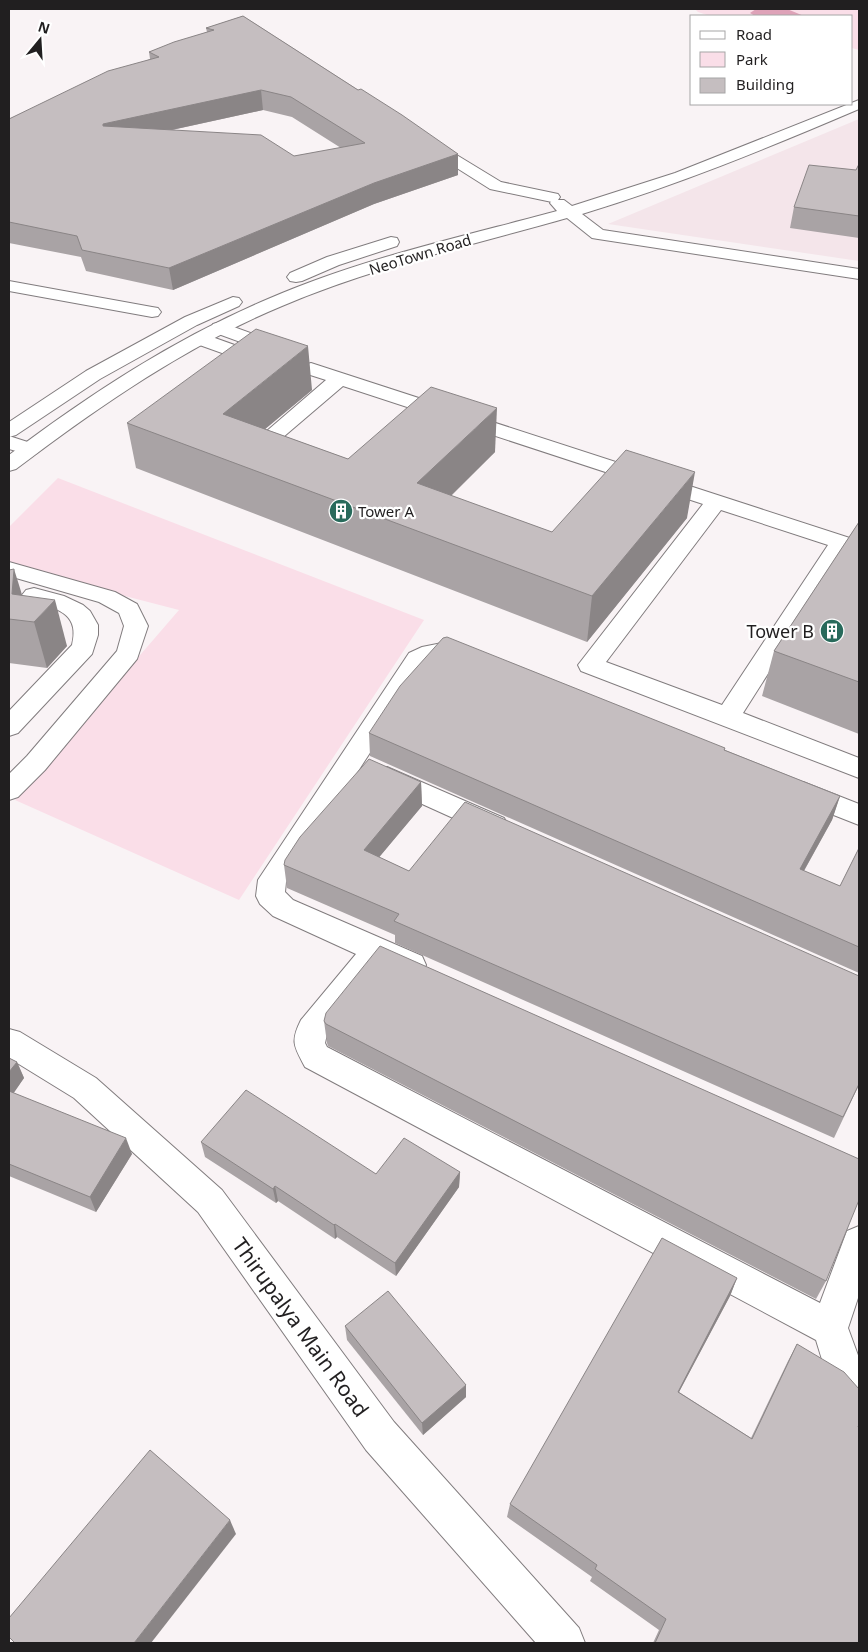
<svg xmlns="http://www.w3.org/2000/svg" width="868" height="1652" font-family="'Noto Sans',sans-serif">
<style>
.built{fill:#f4e5ea}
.green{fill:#fadee8}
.water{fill:#dea2b8}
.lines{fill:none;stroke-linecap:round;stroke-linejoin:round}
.minor-casing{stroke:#817c7e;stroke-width:2}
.tertiary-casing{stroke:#817c7e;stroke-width:2}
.minor{fill:#fff;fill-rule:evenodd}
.tertiary{fill:#fff;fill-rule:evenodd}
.wall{fill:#a9a3a5;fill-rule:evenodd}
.shaded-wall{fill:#8a8586}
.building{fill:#c5bec0;stroke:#8a8586;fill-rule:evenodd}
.labels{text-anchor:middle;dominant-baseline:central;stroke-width:4.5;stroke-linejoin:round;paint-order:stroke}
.far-street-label{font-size:15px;fill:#211f20;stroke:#fff}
.far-poi-label{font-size:15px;fill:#211f20;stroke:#fff;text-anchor:start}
.poi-label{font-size:18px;fill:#211f20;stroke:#fff;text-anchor:end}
.near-street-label{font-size:21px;fill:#211f20;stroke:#fff}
</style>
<rect width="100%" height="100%" fill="#f9f3f5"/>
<path class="built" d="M859,119V261L608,224Z"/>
<g class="green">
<path d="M695,9H859V50L852,48V16H710L698,12Z"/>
<path d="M58,478L424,620L239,900L15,800L179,610L9,566V527Z"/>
</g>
<path class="water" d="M756,9H787L804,16H755L750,13Z"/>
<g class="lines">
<g class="minor-casing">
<g id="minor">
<path d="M427,138L432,140L501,182L558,194L560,197L558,200L552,202L490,189L422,146L419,143L422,140Z"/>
<path d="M9,281L152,307L158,308L161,312L158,316L152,317L9,291Z"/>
<path d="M220,322L286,346L288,350L286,354L279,356L213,332L211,328L213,324Z"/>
<path d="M201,333L271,358L274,362L271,366L264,368L194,343L192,339L194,335Z"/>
<path d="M311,363L859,541V555L846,551L743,713L859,758V778L581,671L578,665L703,504L343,386L261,456L254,458L247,456L244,452L247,448L326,380L304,373L301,369L304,365ZM721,510L828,545L722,705L606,662Z"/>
<path d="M9,436L37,445L40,449L37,453L30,455L9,449Z"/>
<path d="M9,562L115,592L137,604L148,626L137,659L45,770L18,797L9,800V774L27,756L117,651L124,626L119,613L99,602L9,576Z"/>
<path d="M34,588L64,596L83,605L90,611L98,625V635L92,654L18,733L9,736V711L72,645C81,610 52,608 26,600L22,595L26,590Z"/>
<path d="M442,643L475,651L478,657L475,663C455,668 449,653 427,665L286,882L285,892L293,900L422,956L426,965L422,974L411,977L381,965L327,1034L325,1043L327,1047L820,1303L847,1231L859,1226V1295L848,1328L859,1358V1409C832,1399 824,1366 816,1340L305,1067C294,1046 290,1042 301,1020L356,954L273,916L260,904L256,896L258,880L409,653L422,647Z"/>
<path d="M387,767L504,818L508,825L504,832L494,835L484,832L378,784L374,777L378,770Z"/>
<path d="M803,782L859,804V825L793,799L790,792L793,785Z"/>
</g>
</g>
<g class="tertiary-casing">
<g id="tertiary">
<path d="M859,100V109C768,148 677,185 582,214L603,230L859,269V279L598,239L592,238L567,218C472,245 374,267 282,306C186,346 99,406 16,469L9,471V455C90,394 174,339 268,299C360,259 461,237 557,211L550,203L552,200H564L572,206L675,173Z"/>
<path d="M391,237L397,238L399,242L397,246L339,265L302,281L296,282L290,281L287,277L290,273L327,257Z"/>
<path d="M233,297L239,298L242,302L239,306L197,325L100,379L16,435L9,437V422L86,371L185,317Z"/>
<path d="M9,1029L20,1032L96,1078L222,1190L394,1422L579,1628L585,1643H536L366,1450L198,1212L74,1098L9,1058Z"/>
</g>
</g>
<use href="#minor" class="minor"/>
<use href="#tertiary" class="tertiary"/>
</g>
<g class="wall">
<path d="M243,16L458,154V175L374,204L173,290L86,271L81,257L9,243V119L150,59L149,52L207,32L206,28ZM263,110L292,117L341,148L294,156L172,130Z"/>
<path d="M859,164V238L790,228L794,207L856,170Z"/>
<path d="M312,390L265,429L348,459L495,452L451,496L552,532L687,518L587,642L136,468L127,423Z"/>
<path d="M859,522V734L762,696L774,651Z"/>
<path d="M9,570L22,596L67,646L47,668L9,663Z"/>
<path d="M369,733L725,748V750L840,796L832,820L804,871L840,886L859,848V973L370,756Z"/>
<path d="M421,782L422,806L379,857L859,1085L834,1138L395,943V935L287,888L284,865Z"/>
<path d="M324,1021L826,1281L816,1299L328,1046L327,1043Z"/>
<path d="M9,1058L17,1062L24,1078L13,1093L132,1154L96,1212L9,1176Z"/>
<path d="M201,1142L376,1174L460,1172L459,1187L396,1276L337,1237L335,1239L278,1201L276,1203L205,1157Z"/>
<path d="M737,1278L730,1296L679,1392L751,1438L788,1361L797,1344L858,1427L859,1643H653L659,1630L590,1581L592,1577L507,1517L510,1504Z"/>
<path d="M345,1326L466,1397L423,1435L347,1340Z"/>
</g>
<g class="shaded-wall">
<path d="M261,90L263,110L107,144L103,124Z"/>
<path d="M458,154V175L374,204L173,290L169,268L374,183Z"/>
<path d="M308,346L312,390L229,459L223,414Z"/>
<path d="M497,408L495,452L417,529V483Z"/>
<path d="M695,472L687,518L587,642L592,596Z"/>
<path d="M14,569L28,614L12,594Z"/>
<path d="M55,600L67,646L47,668L34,622Z"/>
<path d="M421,782L422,806L366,873L364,850Z"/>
<path d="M840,796L832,820L792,892L800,869Z"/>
<path d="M17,1062L24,1078L9,1100V1072Z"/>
<path d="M126,1138L132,1154L96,1212L90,1197Z"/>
<path d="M460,1172L459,1187L396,1276L395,1263Z"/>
<path d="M275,1186L278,1201L276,1203L273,1189Z"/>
<path d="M335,1224L337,1237L335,1239L334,1225Z"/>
<path d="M737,1278L730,1296L671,1407L678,1392Z"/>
<path d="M466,1385V1397L423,1435L422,1423Z"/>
<path d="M230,1520L236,1534L151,1643H134Z"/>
</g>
<g class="building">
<path d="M243,16L358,90L361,89L402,115L458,154L374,183L169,268L82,250L77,236L9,222V119L108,71L159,57L149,52L174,42L214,30L206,28ZM261,90L291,97L365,143L294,156L261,135L103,126V124Z"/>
<path d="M859,164V216L794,207L809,165L856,170Z"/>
<path d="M256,329L308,346L223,414L348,459L431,387L497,408L417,483L552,532L626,450L695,472L592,596L127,423Z"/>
<path d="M859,522V682L774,651Z"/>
<path d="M14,569L12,594L55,600L34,622L9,619V570Z"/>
<path d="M447,637L725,748L724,750L840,796L800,869L840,886L859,848V947L369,733L400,686L443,638Z"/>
<path d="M369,759L421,782L364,850L409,871L465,802L859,976V1084L843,1117L394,921L399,914L284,865L285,860L300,837Z"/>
<path d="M380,946L859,1159V1200L826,1281L326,1024L324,1021L326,1013Z"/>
<path d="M9,1058L17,1062L9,1072Z"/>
<path d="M246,1090L376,1174L404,1138L460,1172L395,1263L335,1224L334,1225L275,1186L273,1189L201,1142Z"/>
<path d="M9,1091L126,1138L90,1197L9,1164Z"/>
<path d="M662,1238L737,1278L678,1392L752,1439L797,1344L844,1372L859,1389V1424L858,1427L859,1428V1643H655L666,1619L595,1569L597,1565L510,1504Z"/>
<path d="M388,1291L466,1385L422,1423L345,1326Z"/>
<path d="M150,1450L230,1520L134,1643H15L9,1637V1618Z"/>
</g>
<defs>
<g id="building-disc" transform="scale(1.25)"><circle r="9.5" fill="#286a5b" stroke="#fff"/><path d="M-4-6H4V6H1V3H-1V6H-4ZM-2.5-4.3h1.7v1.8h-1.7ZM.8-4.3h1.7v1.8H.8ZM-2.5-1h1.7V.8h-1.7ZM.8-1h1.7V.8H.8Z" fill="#fff"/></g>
</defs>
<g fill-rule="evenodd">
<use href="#building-disc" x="341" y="511"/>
<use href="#building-disc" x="832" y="631"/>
</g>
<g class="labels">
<g class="far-street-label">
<text transform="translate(420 254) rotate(-17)">NeoTown Road</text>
</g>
<g class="far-poi-label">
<text x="358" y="511">Tower A</text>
</g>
<g class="poi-label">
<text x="814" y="631">Tower B</text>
</g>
<g class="near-street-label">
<text transform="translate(301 1327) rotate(54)">Thirupalya Main Road</text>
</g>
</g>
<rect width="868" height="1652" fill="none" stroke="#211f20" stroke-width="20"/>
<rect x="690" y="15" width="162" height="90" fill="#ffffff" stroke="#a6a5a6"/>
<rect x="700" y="31" width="25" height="8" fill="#ffffff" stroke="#a6a5a6"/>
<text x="736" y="40" font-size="15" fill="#211f20">Road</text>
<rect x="700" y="52" width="25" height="15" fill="#fadee8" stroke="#a6a5a6"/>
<text x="736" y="65" font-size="15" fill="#211f20">Park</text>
<rect x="700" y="78" width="25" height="15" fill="#c5bec0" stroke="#a6a5a6"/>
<text x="736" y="90" font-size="15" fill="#211f20">Building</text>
<g transform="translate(40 40) rotate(18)" stroke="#ffffff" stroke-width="4" paint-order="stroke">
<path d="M0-4L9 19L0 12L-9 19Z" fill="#211f20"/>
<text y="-8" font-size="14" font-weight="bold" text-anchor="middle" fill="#211f20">N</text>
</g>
</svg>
